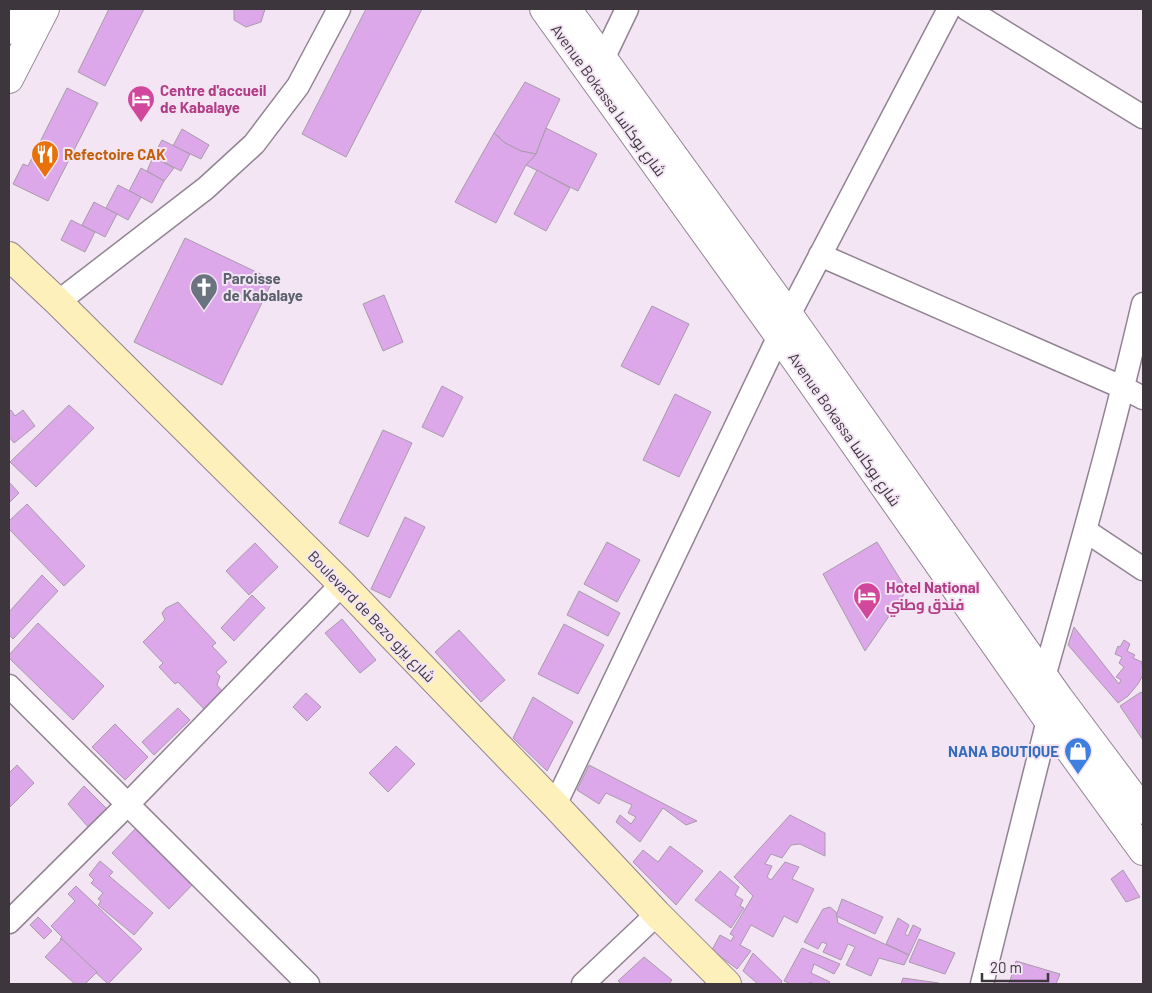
<svg xmlns="http://www.w3.org/2000/svg" width="1152" height="993" font-family="Barlow,Cairo,sans-serif">
<style>
.building{fill:#dda8ea;stroke:#a79baa}
.lines{fill:none;stroke-linecap:round;stroke-linejoin:round}
.minor-casing{stroke:#918492;stroke-width:25}
.tertiary-casing{stroke:#918492;stroke-width:30}
.secondary-casing{stroke:#918492;stroke-width:30}
.minor{stroke:#fff;stroke-width:22}
.tertiary{stroke:#fff;stroke-width:28}
.secondary{stroke:#fef0ba;stroke-width:28}
.labels{text-anchor:middle;dominant-baseline:central;stroke-width:4;stroke-linejoin:round;paint-order:stroke}
.hotel-label{font-size:15px;font-weight:bold;fill:#b23c85;stroke:#f3e5f4;text-anchor:start}
.street-label{font-size:15px;fill:#3d373d;stroke:#f3e5f4}
.food-label{font-size:15px;font-weight:bold;fill:#c56008;stroke:#f3e5f4;text-anchor:start}
.worship-label{font-size:15px;font-weight:bold;fill:#5b616d;stroke:#f3e5f4;text-anchor:start}
.shop-label{font-size:15px;font-weight:bold;fill:#366cbe;stroke:#f3e5f4;text-anchor:end}
</style>
<rect width="100%" height="100%" fill="#f3e5f4"/>
<g class="building">
<path d="M109,9H144L105,86L78,72Z"/>
<path d="M234,9H265L261,22L246,27L234,20Z"/>
<path d="M366,9H422L346,157L302,134Z"/>
<path d="M525,82L560,99L546,128L536,154L521,151L505,143L494,133Z"/>
<path d="M67,88L98,103L48,201L13,184L23,164L28,166Z"/>
<path d="M546,128L597,154L578,191L526,165L536,154Z"/>
<path d="M182,129L209,145L201,159L173,146Z"/>
<path d="M494,133L505,143L521,151L536,154L526,165L496,223L455,202Z"/>
<path d="M162,140L190,154L181,171L153,157Z"/>
<path d="M153,157L174,168L164,181L147,171Z"/>
<path d="M141,168L164,181L152,203L129,191Z"/>
<path d="M537,170L570,188L546,231L514,214Z"/>
<path d="M118,185L141,197L128,220L106,208Z"/>
<path d="M94,202L117,214L105,237L82,225Z"/>
<path d="M71,220L95,232L85,252L61,240Z"/>
<path d="M185,238L273,280L222,385L134,342Z"/>
<path d="M384,295L403,342L383,351L363,304Z"/>
<path d="M652,306L689,324L659,385L621,366Z"/>
<path d="M442,386L463,397L443,437L422,427Z"/>
<path d="M675,394L711,412L679,477L643,460Z"/>
<path d="M69,405L94,428L36,487L10,462Z"/>
<path d="M11,410L15,416L23,410L35,426L14,443L9,437V412Z"/>
<path d="M383,430L412,443L368,537L339,523Z"/>
<path d="M9,482L19,493L9,503Z"/>
<path d="M27,504L85,566L64,586L9,529V521Z"/>
<path d="M405,517L425,527L390,598L371,589Z"/>
<path d="M607,542L640,560L617,602L584,584Z"/>
<path d="M877,542L907,590L865,651L823,574Z"/>
<path d="M255,543L278,567L249,595L226,571Z"/>
<path d="M42,575L58,591L13,639L9,635V612Z"/>
<path d="M579,591L620,613L608,636L567,615Z"/>
<path d="M252,595L265,608L234,641L221,628Z"/>
<path d="M178,602L216,643L212,646L227,662L216,672L220,676L217,685L223,692L205,710L178,682L175,684L159,667L163,663L143,642L165,620L162,613L166,608Z"/>
<path d="M342,619L376,660L360,673L325,633Z"/>
<path d="M38,623L104,686L73,720L9,658V655Z"/>
<path d="M564,624L604,645L578,694L538,674Z"/>
<path d="M1074,627L1119,684L1121,680L1116,677L1124,667L1119,663L1122,657L1115,654L1118,646L1120,647L1124,640L1130,644L1127,651L1135,655L1133,658L1142,662L1143,675L1138,684L1128,696L1118,703L1068,645Z"/>
<path d="M459,630L505,680L481,702L435,652Z"/>
<path d="M1141,692L1143,694V740L1120,706Z"/>
<path d="M306,693L321,707L307,721L293,707Z"/>
<path d="M533,697L573,722L547,771L513,738Z"/>
<path d="M178,708L190,720L154,755L142,742Z"/>
<path d="M115,724L148,757L125,780L92,747Z"/>
<path d="M396,746L415,764L388,792L369,773Z"/>
<path d="M17,765L34,783L9,808V773Z"/>
<path d="M589,765L697,821L686,825L663,808L640,842L616,822L620,815L631,824L636,817L628,813L632,805L606,793L599,804L577,790Z"/>
<path d="M84,786L108,810L89,828L68,804Z"/>
<path d="M790,815L825,833V856L800,844L791,845L782,858L771,854L765,864L772,866L767,877L771,880L785,862L799,867L792,879L814,889L797,923L784,916L773,937L751,925L740,945L751,951L737,969L712,950L720,935L731,941L734,936L730,934L753,896L734,877Z"/>
<path d="M139,825L196,881L169,909L112,853Z"/>
<path d="M670,846L703,871L676,905L633,862L643,850L658,862Z"/>
<path d="M100,861L113,872L109,876L153,913L134,935L98,905L101,901L98,899L103,893L91,883L94,880L89,875Z"/>
<path d="M1123,870L1140,897L1126,902L1111,879Z"/>
<path d="M720,871L739,887L735,895L743,900L740,906L744,908L731,928L695,900Z"/>
<path d="M76,886L142,949L108,984L60,939L62,937L51,926L75,901L68,894Z"/>
<path d="M842,899L883,917L875,934L836,916Z"/>
<path d="M830,907L836,912L838,923L909,955L904,965L879,958L871,976L846,965L855,947L848,944L841,960L823,952L827,944L822,942L818,949L804,942L823,909Z"/>
<path d="M38,917L52,931L44,939L30,925Z"/>
<path d="M898,918L909,925L905,934L908,936L913,925L921,929L909,955L886,944Z"/>
<path d="M62,939L97,972L85,984H75L45,957Z"/>
<path d="M919,939L955,953L945,974L909,962Z"/>
<path d="M802,948L840,964L834,974L814,964L811,973L830,982L828,984H814L810,982L808,984H788L789,983L784,981Z"/>
<path d="M753,953L782,981L781,984H758L743,971Z"/>
<path d="M644,957L672,980L669,984H622L618,981Z"/>
<path d="M1016,961L1060,974L1056,984H1009Z"/>
<path d="M903,978L939,983V984H901Z"/>
</g>
<g class="lines">
<g class="minor-casing">
<g id="minor">
<path d="M967,9L1143,117"/>
<path d="M603,59L627,9"/>
<path d="M820,255L1124,388L1143,398"/>
<path d="M58,302L206,188L254,144L298,86L339,9"/>
<path d="M1086,531L1143,569"/>
<path d="M1044,677C1079,553 1114,429 1143,304"/>
<path d="M9,686L308,984"/>
<path d="M555,805L789,315L949,9"/>
<path d="M9,922L128,804L342,584"/>
<path d="M583,984L657,914"/>
<path d="M982,984L1048,720"/>
</g>
</g>
<g class="tertiary-casing">
<g id="tertiary">
<path d="M544,9L779,336L1048,720L1143,851"/>
<path d="M567,9L789,315L1059,698L1143,810"/>
<path d="M9,30L20,9"/>
<path d="M9,79L45,9"/>
</g>
</g>
<g class="secondary-casing">
<path id="secondary" d="M9,256L58,302L342,584L555,805L657,914L727,984"/>
</g>
<use href="#minor" class="minor"/>
<use href="#tertiary" class="tertiary"/>
<use href="#secondary" class="secondary"/>
</g>
<defs>
<g id="hotel-pin" transform="scale(1.4375)"><path d="M0 17L-7.5 6A9.5 9.5 0 1 1 7.5 6Z" fill="#d1479c" stroke="#f3e5f4"/><path d="M-6-4.5h1.5V1H6V5H4.5V3h-9V5H-6ZM-4 0a1.8 1.8 0 1 1 3.6 0ZM.5 0V-2.5h3Q6-2.5 6 0Z" fill="#fff"/></g>
<g id="restaurant-pin" transform="scale(1.4375)"><path d="M0 17L-7.5 6A9.5 9.5 0 1 1 7.5 6Z" fill="#e8710a" stroke="#f3e5f4"/><path d="M-5-6h1v4h1v-4h1v4h1v-4h1v5L-1.5 .5V6h-2V.5L-5-1ZM5-6V6H3V1.5H1.5Q1.5-4 5-6Z" fill="#fff"/></g>
<g id="church-pin" transform="scale(1.4375)"><path d="M0 17L-7.5 6A9.5 9.5 0 1 1 7.5 6Z" fill="#6b7280" stroke="#f3e5f4"/><path d="M-1.2-6h2.4v3.5h3.3v2.4h-3.3V6h-2.4V-.1h-3.3v-2.4h3.3Z" fill="#fff"/></g>
<g id="shop-pin" transform="scale(1.4375)"><path d="M0 17L-7.5 6A9.5 9.5 0 1 1 7.5 6Z" fill="#3f7fe0" stroke="#f3e5f4"/><path d="M-5-2.5h2.3a2.7 3.5 0 0 1 5.4 0H5L5.5 6h-11ZM-1.5-2.5h3a1.5 2.3 0 0 0-3 0Z" fill="#fff"/></g>
</defs>
<g fill-rule="evenodd">
<use href="#hotel-pin" x="141" y="99"/>
<use href="#restaurant-pin" x="45" y="154"/>
<use href="#church-pin" x="204" y="287"/>
<use href="#hotel-pin" x="867" y="596"/>
<use href="#shop-pin" x="1078" y="751"/>
</g>
<g class="labels">
<g class="hotel-label">
<text x="160" y="90">Centre d'accueil<tspan x="160" dy="17">de Kabalaye</tspan></text>
<text x="886" y="587">Hotel National<tspan x="886" dy="17">فندق وطني</tspan></text>
</g>
<g class="street-label">
<text transform="translate(609 100) rotate(54)">Avenue Bokassa شارع بوكاسا</text>
<text transform="translate(845 429) rotate(55)">Avenue Bokassa شارع بوكاسا</text>
<text transform="translate(372 616) rotate(46)">Boulevard de Bezo شارع بيزو</text>
</g>
<g class="food-label">
<text x="64" y="154">Refectoire CAK</text>
</g>
<g class="worship-label">
<text x="223" y="278">Paroisse<tspan x="223" dy="17">de Kabalaye</tspan></text>
</g>
<g class="shop-label">
<text x="1059" y="751">NANA BOUTIQUE</text>
</g>
</g>
<rect width="1152" height="993" fill="none" stroke="#3d373d" stroke-width="20"/>
<path d="M982 973v8h66v-8" fill="none" stroke="#3d373d" stroke-width="2.5"/>
<text x="990" y="973" font-size="15" fill="#3d373d" stroke="#f3e5f4" stroke-width="4" paint-order="stroke">20 m</text>
</svg>
